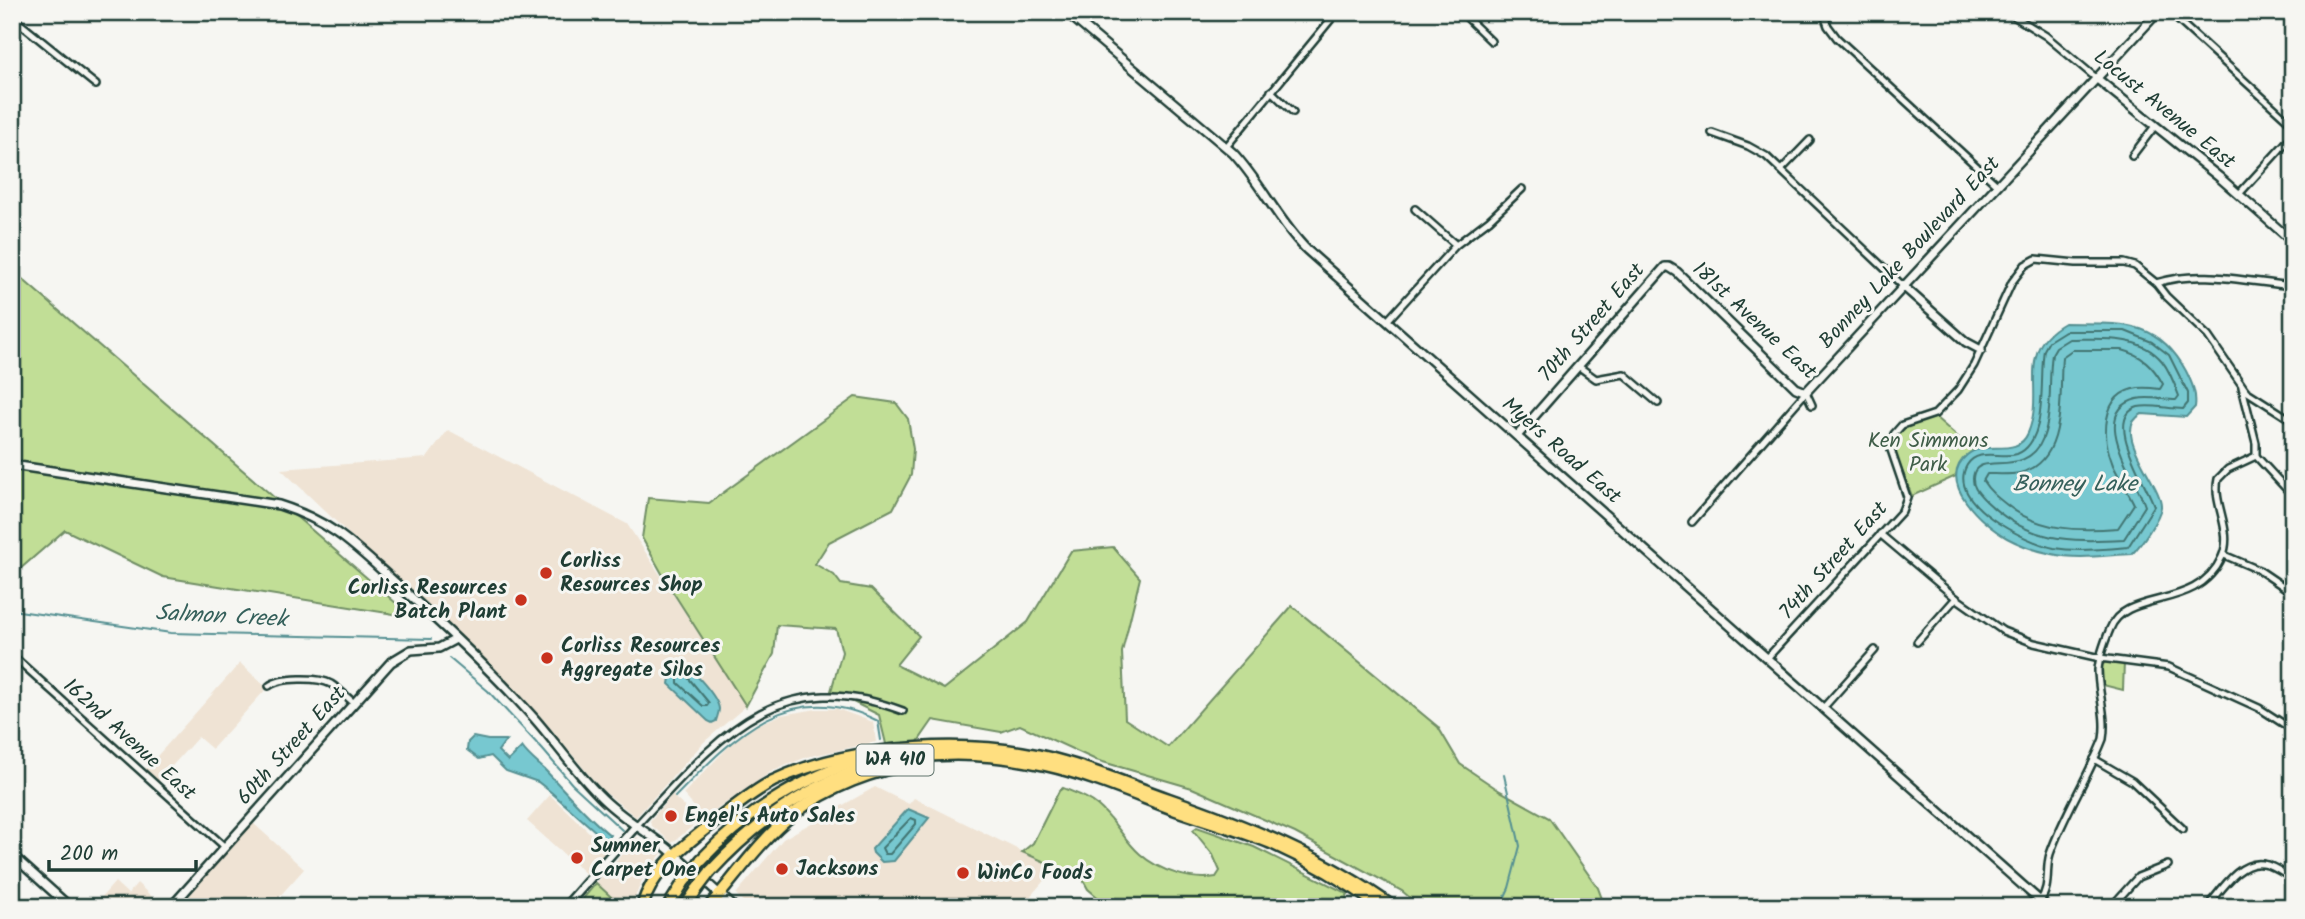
<svg xmlns="http://www.w3.org/2000/svg" width="2305" height="919" font-family="Kalam,sans-serif">
<style>
.built{fill:#efe3d4}
.green{fill:#c1de96;stroke:#708e65;stroke-width:2}
.water{fill:#77c8d0;stroke:#549092;stroke-width:2}
.lines{fill:none;stroke-linecap:round;stroke-linejoin:round}
.shore{stroke:#427572;stroke-width:2}
.stream{stroke:#549092;stroke-width:2}
.street-casing{stroke:#1f3d34;stroke-width:10}
.secondary-casing{stroke:#1f3d34;stroke-width:12}
.highway-casing{stroke:#1f3d34;stroke-width:15}
.street{stroke:#f6f6f2;stroke-width:5}
.secondary{stroke:#f6f6f2;stroke-width:7}
.highway{stroke:#ffdf80;stroke-width:10}
.highway-bridge-casing{stroke:#1f3d34;stroke-width:15;stroke-linecap:butt}
.highway-bridge{stroke:#ffdf80;stroke-width:10}
.poi-dot{fill:#c8321e;stroke:#f6f6f2;stroke-width:2.5}
.labels{text-anchor:middle;dominant-baseline:central;stroke-width:6;stroke-linejoin:round;paint-order:stroke}
.shield{fill:#f6f6f2;stroke:#60746d;stroke-width:2}
.shield-label{font-size:19px;font-weight:bold;fill:#1f3d34}
.street-label{font-size:21px;fill:#1f3d34;stroke:#f6f6f2}
.park-label{font-size:21px;fill:#3f5d48;stroke:#f6f6f2}
.poi-label{font-size:21px;font-weight:bold;fill:#1f3d34;stroke:#f6f6f2;text-anchor:start}
.water-label{font-size:23px;font-style:italic;fill:#35605b;stroke:#f6f6f2}
</style>
<rect width="100%" height="100%" fill="#f6f6f2"/>
<filter id="ink" filterUnits="userSpaceOnUse"><feTurbulence type="fractalNoise" baseFrequency=".0143" numOctaves="2"/><feDisplacementMap in="SourceGraphic" scale="14" xChannelSelector="R" yChannelSelector="G"/><feConvolveMatrix kernelMatrix="1 2 1 2 8 2 1 2 1" color-interpolation-filters="sRGB"/></filter>
<g filter="url(#ink)">
<g class="built">
<path d="M448,430L627,524L746,706L704,742L636,817L600,788L540,716L281,469L427,458Z"/>
<path d="M240,663L267,688L212,749L198,737L155,785L142,773Z"/>
<path d="M817,709H837L873,722L876,742L807,757L772,771L704,818L683,794L732,743L757,725L781,715Z"/>
<path d="M875,787L909,804L914,798L1055,868L1021,907H748L736,894L783,839Z"/>
<path d="M550,795L608,850L587,875L527,821Z"/>
<path d="M672,795L699,821L672,843L651,825L650,821Z"/>
<path d="M253,823L304,869L270,907H178Z"/>
<path d="M637,837L662,853L643,878L631,907H622L596,883Z"/>
<path d="M115,882L128,894L137,883L163,907H93Z"/>
</g>
<g class="green">
<path d="M12,270L412,617L163,577L65,530L12,576Z"/>
<path d="M855,397L896,403L908,419L913,449L911,475L893,509L829,542L815,564L834,575L841,584L871,589L919,636L896,665L944,689L1028,622L1071,551L1113,547L1140,578L1122,652L1125,719L1168,747L1292,606L1438,727L1460,764L1500,791L1549,818L1598,888L1605,907H1421L1402,891L1295,833L1192,788L1096,760L1020,725L1001,732L933,720L917,743L886,744L879,715L831,691L842,652L836,629L777,625L774,654L746,706L669,586L642,538L648,498L709,503Z"/>
<path d="M1935,417L1974,451C1963,457 1960,464 1956,476L1912,496L1894,450C1894,424 1917,426 1935,417Z"/>
<path d="M2109,660L2124,662L2123,690L2103,685L2102,665Z"/>
<path d="M1063,788C1075,793 1088,797 1097,805C1114,819 1124,840 1140,854C1159,871 1191,881 1216,877L1220,871L1213,855L1193,830L1197,827L1254,847L1348,894L1342,907H1115L1102,901L1088,889L1082,878L1022,852L1033,843L1059,791Z"/>
<path d="M596,883L622,907H576Z"/>
</g>
<g class="water">
<path d="M2064,323C2118,324 2157,317 2186,371C2192,383 2197,394 2195,407L2186,417L2142,414C2108,431 2163,485 2161,507C2160,518 2140,546 2132,554C2107,555 2077,560 2052,554C2037,551 2020,545 2007,538C1983,525 1935,482 1967,455C1985,439 2017,459 2028,433C2046,390 2014,351 2064,323Z"/>
<path d="M682,666C693,668 718,698 719,709C719,713 717,717 716,721L712,723L708,721L669,684L670,678Z"/>
<path d="M473,737L488,740H506L498,751L508,761L522,747C529,757 538,763 546,771C567,793 586,816 610,835L605,840L552,793L538,782L506,771L491,756L479,759L467,750L468,742Z"/>
<path d="M908,809L929,818L894,861L882,862L873,853L872,849Z"/>
</g>
<g class="lines">
<g class="shore">
<path d="M2065,331H2125L2152,342L2169,355L2188,393V403L2183,409C2169,409 2151,404 2138,407C2101,418 2149,487 2154,506L2128,547C2105,549 2077,552 2054,548C2026,542 1945,503 1967,465C1978,447 2001,459 2017,454C2049,442 2039,377 2044,350L2049,341Z"/>
<path d="M2069,339C2100,339 2140,334 2162,361C2170,371 2175,385 2179,396L2176,400C2164,400 2149,396 2137,399C2086,412 2138,481 2145,506L2124,539C2069,542 2028,542 1986,501C1978,493 1970,485 1974,473C1981,452 2027,479 2043,438C2053,412 2048,381 2052,354L2056,347Z"/>
<path d="M2072,350H2122C2142,355 2153,366 2163,384L2160,389C2153,388 2145,387 2138,388C2100,393 2102,438 2113,465C2119,478 2128,491 2134,504L2118,528C2078,531 2039,531 2007,505C1998,498 1989,491 1983,481L1987,474C1997,474 2009,475 2020,473C2068,462 2059,393 2062,357Z"/>
<path d="M682,674L686,675L709,703L707,706H703L678,683V679Z"/>
<path d="M911,818L916,820V824L890,854H885L882,848Z"/>
</g>
<g class="stream">
<path d="M12,610L171,633L431,639"/>
<path d="M449,658L488,691L543,750L572,784L622,830"/>
<path d="M675,797C733,737 790,676 878,721L881,740"/>
<path d="M1500,907L1509,888L1520,846L1504,775"/>
</g>
<g class="street-casing">
<g id="street">
<path d="M1461,12L1491,41"/>
<path d="M1823,12L1828,26L1837,38L1997,185"/>
<path d="M2007,12L2046,36L2096,78"/>
<path d="M2169,12L2293,125"/>
<path d="M12,17L96,85"/>
<path d="M1271,91L1293,112"/>
<path d="M1712,133L1748,146L1766,156L1903,286"/>
<path d="M1226,147L1337,12"/>
<path d="M12,153L13,154"/>
<path d="M2132,156L2155,126"/>
<path d="M1782,169L1810,140"/>
<path d="M2239,194L2293,135"/>
<path d="M1415,209L1456,245"/>
<path d="M2156,283C2199,269 2249,282 2293,286"/>
<path d="M1387,321L1456,245L1489,220L1522,189"/>
<path d="M1578,366L1596,379L1624,374L1658,403"/>
<path d="M2242,387L2256,443V456"/>
<path d="M2256,456L2293,496"/>
<path d="M1692,522L1806,392L1812,405"/>
<path d="M1880,534L1956,598L2003,631L2034,643L2100,658L2169,667L2259,708L2293,730"/>
<path d="M2224,555L2259,570L2293,593"/>
<path d="M1917,642L1956,598"/>
<path d="M12,655L225,847"/>
<path d="M1768,657L1902,511L1907,497L1891,450L1894,434L1902,425L1935,414L1958,390L1974,365L2012,282L2025,265L2036,259L2076,263H2124L2135,266L2156,283L2166,296L2208,336L2246,391L2293,421"/>
<path d="M269,686C280,677 319,677 331,684C339,689 347,697 354,703"/>
<path d="M1824,707L1875,650"/>
<path d="M2094,759L2132,781L2183,829"/>
<path d="M636,826C716,741 774,662 903,711"/>
<path d="M12,871L21,862"/>
<path d="M2040,901C2051,887 2045,869 2050,854C2064,814 2088,778 2103,739C2107,716 2098,693 2098,670C2099,657 2105,641 2110,629C2126,588 2197,613 2222,557C2234,531 2212,504 2218,479L2228,469L2256,456"/>
<path d="M2111,907L2138,877L2168,865"/>
<path d="M2207,907C2221,891 2239,860 2263,864C2273,865 2284,874 2293,879"/>
</g>
</g>
<g class="secondary-casing">
<g id="secondary">
<path d="M1066,12L1233,153C1261,183 1278,221 1307,250L2047,907"/>
<path d="M2096,78L2219,177L2293,242"/>
<path d="M1903,286L1966,342L1981,350"/>
<path d="M1517,436L1665,267H1669L1677,272L1796,388L1806,392L2158,12"/>
<path d="M12,465L279,505C333,522 356,547 397,584C444,626 491,670 534,718C556,743 575,771 599,795C619,816 643,829 666,847C689,866 711,887 734,907"/>
<path d="M12,855L70,907"/>
<path d="M171,907L391,662L411,650L439,648L456,639"/>
<path d="M565,907L636,826"/>
</g>
</g>
<g class="highway-casing">
<g id="highway">
<path d="M701,860C746,812 798,780 860,760"/>
<path d="M710,872C803,771 910,734 1045,765C1090,775 1133,794 1176,810C1207,821 1240,830 1271,843C1309,860 1347,882 1381,907"/>
<path d="M642,907C654,865 689,842 721,817C738,804 754,791 773,781C853,743 980,737 1064,762C1100,772 1134,787 1169,799C1249,827 1324,857 1393,907"/>
<path d="M668,907L683,883"/>
<path d="M685,907L697,889"/>
<path d="M709,907C736,876 761,839 793,814C829,787 874,769 918,763"/>
</g>
</g>
<use href="#street" class="street"/>
<use href="#secondary" class="secondary"/>
<use href="#highway" class="highway"/>
<g class="highway-bridge-casing">
<g id="highway-bridge">
<path d="M683,883L701,860"/>
<path d="M697,889L710,872"/>
</g>
</g>
<use href="#highway-bridge" class="highway-bridge"/>
</g>
</g>
<g class="poi-dot">
<circle cx="546" cy="573" r="7"/>
<circle cx="521" cy="600" r="7"/>
<circle cx="547" cy="658" r="7"/>
<circle cx="671" cy="816" r="7"/>
<circle cx="577" cy="858" r="7"/>
<circle cx="782" cy="869" r="7"/>
<circle cx="963" cy="873" r="7"/>
</g>
<g class="labels">
<rect class="shield" x="856.5" y="744.5" width="77" height="31" rx="5"/>
<g class="shield-label">
<text x="895" y="760">WA 410</text>
</g>
<g class="street-label">
<text transform="translate(2164 110) rotate(39)">Locust Avenue East</text>
<text transform="translate(1910 253) rotate(-47)">Bonney Lake Boulevard East</text>
<text transform="translate(1754 321) rotate(43)">181st Avenue East</text>
<text transform="translate(1592 323) rotate(-49)">70th Street East</text>
<text transform="translate(1561 451) rotate(41)">Myers Road East</text>
<text transform="translate(1834 561) rotate(-48)">74th Street East</text>
<text transform="translate(129 740) rotate(42)">162nd Avenue East</text>
<text transform="translate(292 746) rotate(-48)">60th Street East</text>
</g>
<g class="park-label">
<text x="1928" y="441">Ken Simmons<tspan x="1928" dy="24">Park</tspan></text>
</g>
<g class="poi-label">
<text x="560" y="561">Corliss<tspan x="560" dy="24">Resources Shop</tspan></text>
<text x="507" y="588" text-anchor="end">Corliss Resources<tspan x="507" dy="24">Batch Plant</tspan></text>
<text x="561" y="646">Corliss Resources<tspan x="561" dy="24">Aggregate Silos</tspan></text>
<text x="685" y="816">Engel's Auto Sales</text>
<text x="591" y="846">Sumner<tspan x="591" dy="24">Carpet One</tspan></text>
<text x="796" y="869">Jacksons</text>
<text x="977" y="873">WinCo Foods</text>
</g>
<g class="water-label">
<text x="2075" y="485">Bonney Lake</text>
<text transform="translate(221 617) rotate(3)">Salmon Creek</text>
</g>
</g>
<rect width="2305" height="919" fill="none" stroke="#f6f6f2" stroke-width="42"/>
<rect x="21" y="21" width="2263" height="877" fill="none" stroke="#1f3d34" stroke-width="2.5" filter="url(#ink)"/>
<path d="M49 860v10h147v-10" fill="none" stroke="#1f3d34" stroke-width="3.5"/>
<text x="60" y="860" font-size="21" fill="#1f3d34" stroke="#f6f6f2" stroke-width="5" paint-order="stroke">200 m</text>
</svg>
